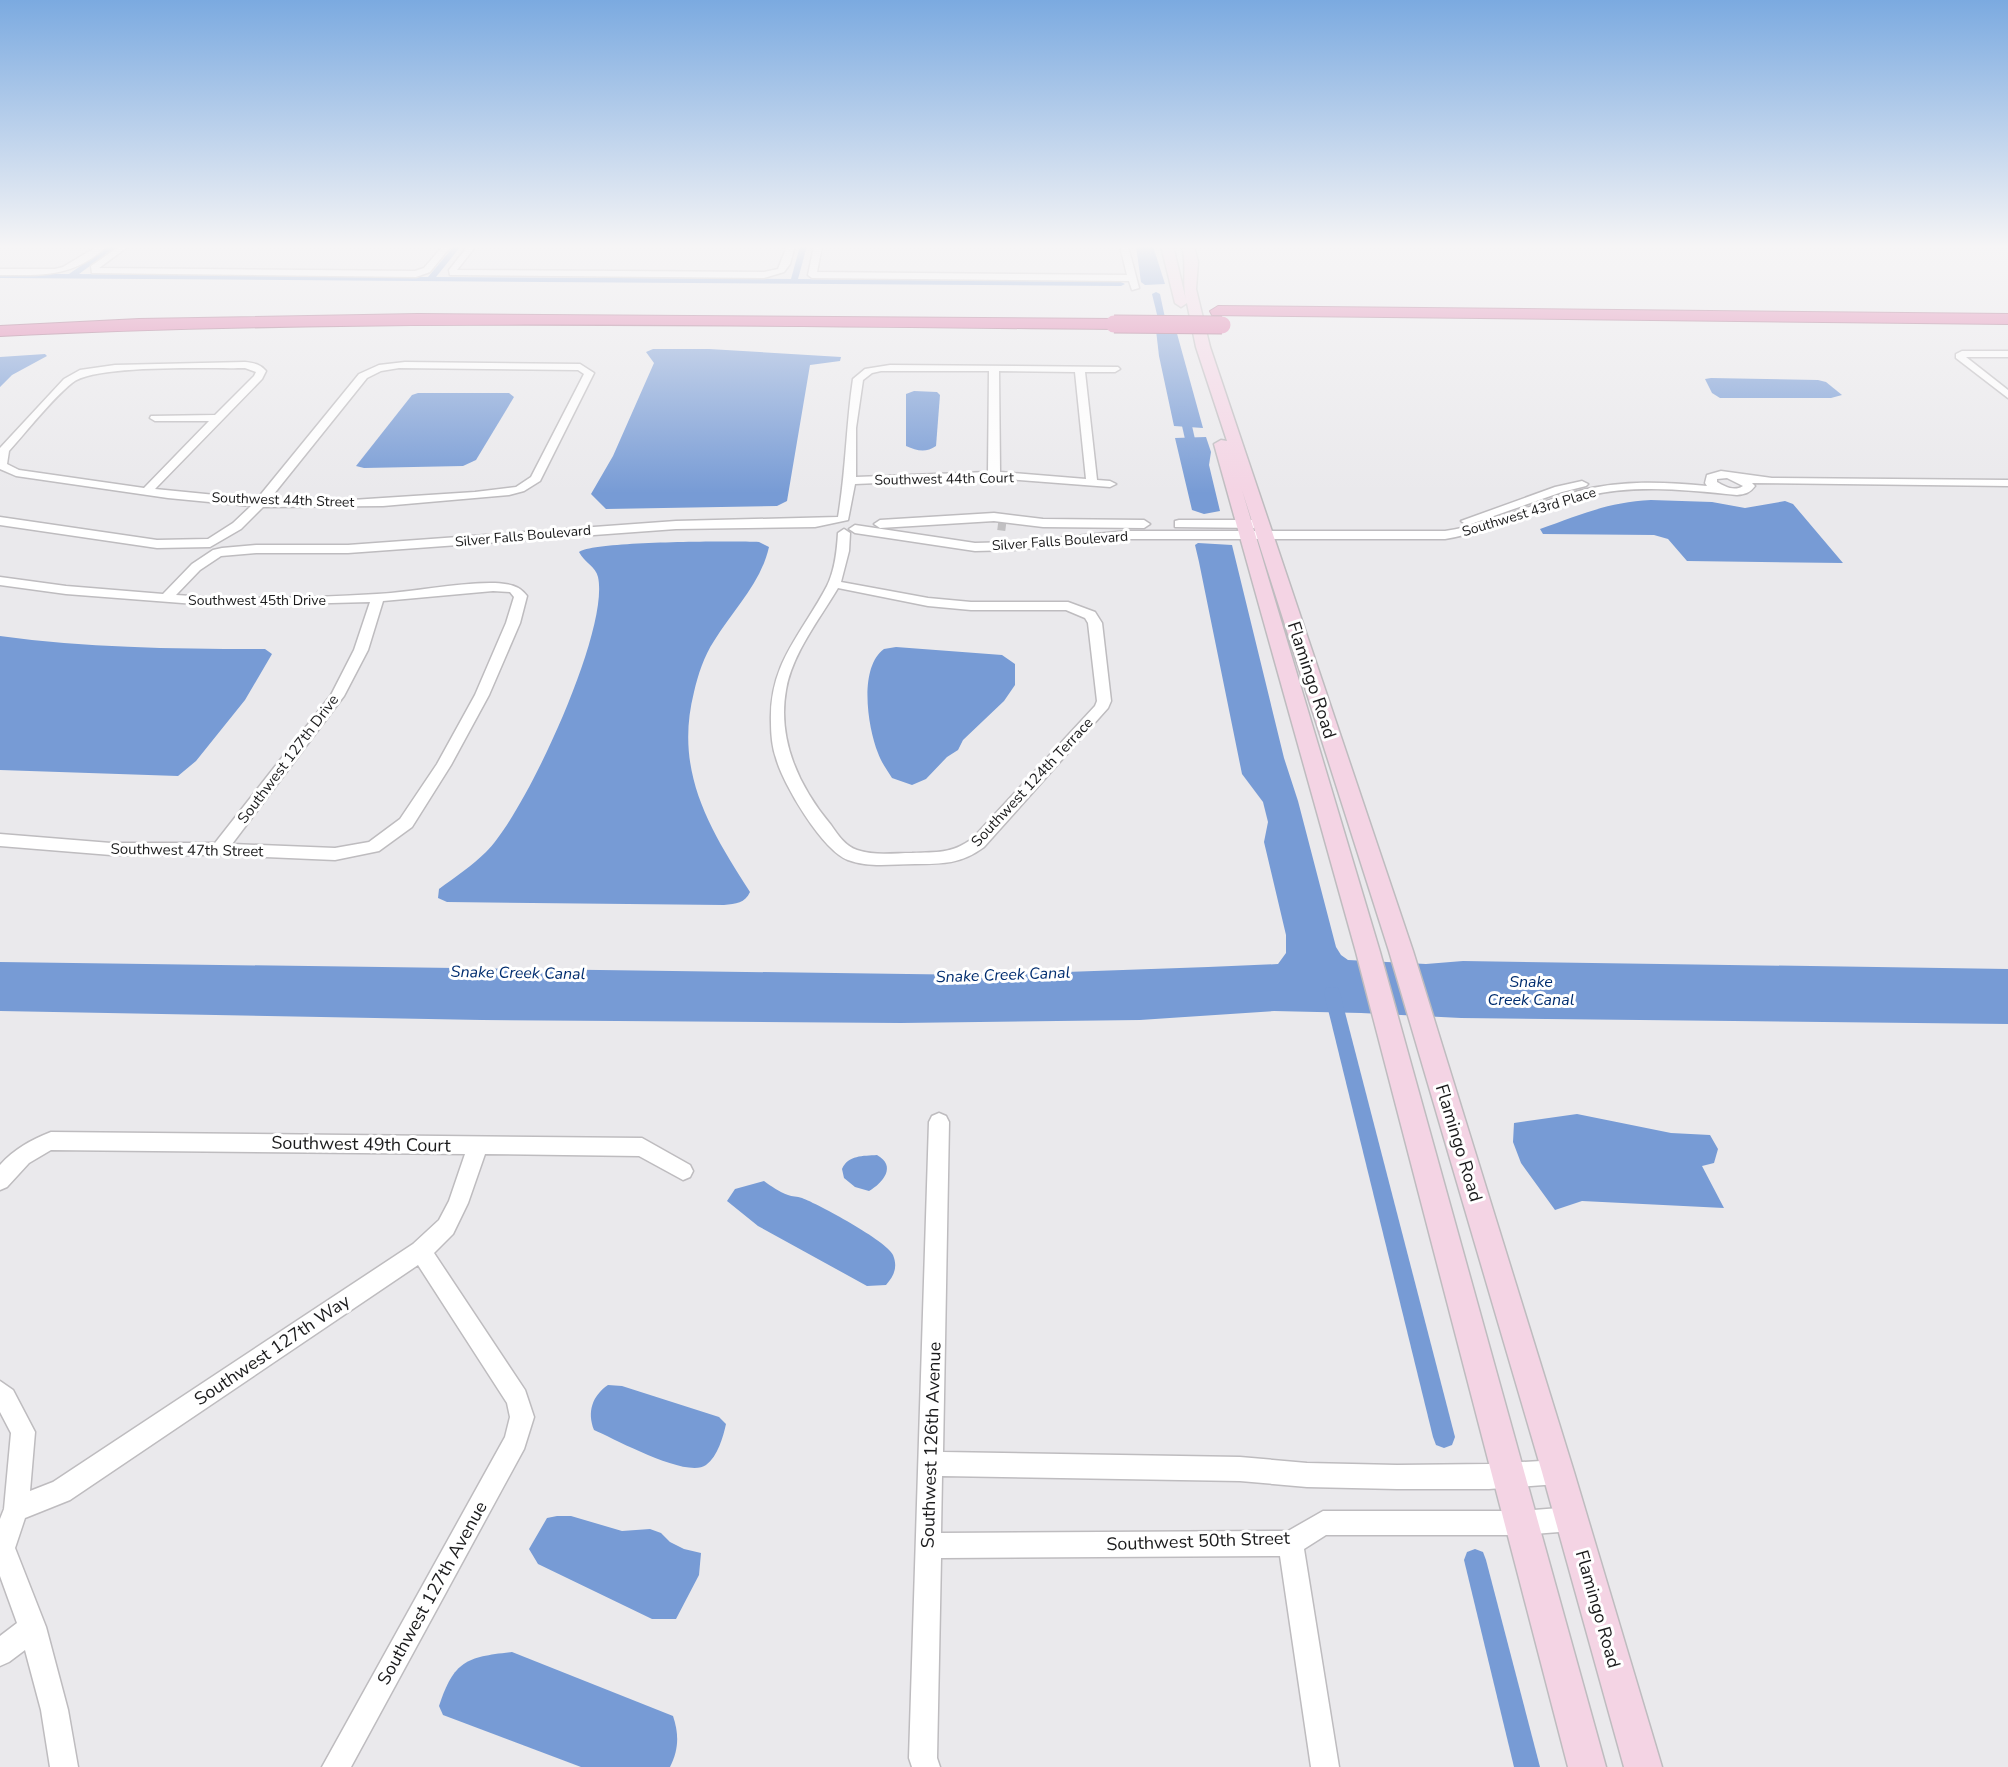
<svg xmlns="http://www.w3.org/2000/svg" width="2008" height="1767" font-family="'Nunito Sans',sans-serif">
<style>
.water{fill:#779bd5}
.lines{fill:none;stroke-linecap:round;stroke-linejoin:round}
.canal{fill:#779bd5;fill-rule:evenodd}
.street-tunnel{stroke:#c1c0c2;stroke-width:12;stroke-dasharray:12 6;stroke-linecap:butt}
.street-casing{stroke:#bebcbf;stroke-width:3}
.secondary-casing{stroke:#bebcbf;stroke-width:3}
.highway-casing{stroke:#985374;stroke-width:2}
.street{fill:#fff;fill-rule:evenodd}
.secondary{fill:#f4d4e4;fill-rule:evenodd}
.highway{fill:#dc71a4;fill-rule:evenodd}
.highway-bridge-casing{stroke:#985374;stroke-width:19;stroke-linecap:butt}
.highway-bridge{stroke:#dc71a4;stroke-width:17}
.labels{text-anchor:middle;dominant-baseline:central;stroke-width:6;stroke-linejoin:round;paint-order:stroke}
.far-street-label{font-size:14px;fill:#1b1b1c;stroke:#fff}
.street-label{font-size:15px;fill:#1b1b1c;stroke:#fff}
.water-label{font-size:16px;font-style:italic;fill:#002d6f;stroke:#fff}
.near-street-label{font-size:18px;fill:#1b1b1c;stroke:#fff}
</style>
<rect width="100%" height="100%" fill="#eae9ec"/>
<g class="water">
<path d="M1136,246H1153L1165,284L1145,285L1141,282Z"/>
<path d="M1156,330H1176L1203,428L1174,426L1159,356Z"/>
<path d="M653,349H709L841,357L840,361L810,365L787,501L777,506L606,509L591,494L613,456L654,363L646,352Z"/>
<path d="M45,354L47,356L12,375L0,387V357Z"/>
<path d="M1711,378L1818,380L1826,382L1842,395L1831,398H1720L1712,393L1705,379Z"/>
<path d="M914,391L937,392L940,395L936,446C926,453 917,451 906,446V394Z"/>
<path d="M418,393H509L514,397L476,460L463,466L364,468L356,466L412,395Z"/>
<path d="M1206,437L1211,452L1209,465L1220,511L1204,514L1192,510L1175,438Z"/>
<path d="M1651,500L1712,502L1745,508L1785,501L1793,504L1843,563L1687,561L1668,539L1654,535L1543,534L1540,529C1580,515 1608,502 1651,500Z"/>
<path d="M759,542L769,547C761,583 733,610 714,641C704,656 698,675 694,692C674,771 709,828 750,892C745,903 736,904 724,905L447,902L438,898L439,889C455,877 472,866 486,852C525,814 610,630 598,577C596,567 584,562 579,552C594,541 733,541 759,542Z"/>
<path d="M1198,543L1232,545L1284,758L1298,801L1336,947L1341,955L1348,960L1426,964L1463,961L2008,969V1024L1461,1018L1361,1013L1274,1011L1140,1020L901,1023L482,1020L0,1011V962L980,975C1080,971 1179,969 1278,964L1286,953V935L1264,842L1268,822L1263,802L1242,774L1199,562L1195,545Z"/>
<path d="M0,636C88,648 177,649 265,649L272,654L245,700L196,761L178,776L0,770Z"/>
<path d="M896,647L1002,655L1015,664V685L1004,701L963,740L958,750L947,757L926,779L912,785L892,778C887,770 881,762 878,753C868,728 858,668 884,649Z"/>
<path d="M1577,1114L1671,1133L1710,1135L1718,1149L1714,1163L1702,1166L1724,1208L1582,1201L1555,1210L1521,1163L1513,1142L1514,1123Z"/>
<path d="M877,1155C897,1166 883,1183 869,1191L855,1187L844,1178L842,1169C848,1155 863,1156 877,1155Z"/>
<path d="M764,1181C771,1186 779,1192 788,1195C792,1197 797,1196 802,1198C818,1204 887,1241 893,1255C898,1267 894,1276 886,1285L867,1286L758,1226L727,1201L735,1189Z"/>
<path d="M608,1385L622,1386L719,1417L726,1424C723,1437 718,1456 706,1465C687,1479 615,1439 594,1430C587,1412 592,1396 608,1385Z"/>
<path d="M557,1516H571L622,1531L650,1529L661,1533L670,1542L684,1549L701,1553L699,1575L676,1619H652L538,1564L529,1549L547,1518Z"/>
<path d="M512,1652L673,1716C679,1734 679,1749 670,1767H581L443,1715L439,1706C454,1660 467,1657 512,1652Z"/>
</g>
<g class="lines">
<g class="canal">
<path d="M109,246H117L79,274L428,277L454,246H461L436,277L791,279L800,246H807L798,279L1121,282L1125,284L1121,286L0,278V274H69Z"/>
<path d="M1156,292L1160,294L1169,337L1162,335L1152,294Z"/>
<path d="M1183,405L1188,408L1199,457L1194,460L1189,457L1178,408Z"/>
<path d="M1332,987L1338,988L1340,993L1455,1437L1452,1445L1444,1448L1436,1445L1433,1437L1324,993L1326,988Z"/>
<path d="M1475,1549L1483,1552L1486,1560L1540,1767H1514L1464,1560L1467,1552Z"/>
</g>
<path class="street-tunnel" d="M998,524L1006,525"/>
<g class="street-casing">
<g id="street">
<path d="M98,246H107C72,278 44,275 0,275V269H55L63,267Z"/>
<path d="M120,246H129L99,268L415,271L424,268L443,246H451L430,272L416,277L92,273L91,266Z"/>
<path d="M468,246H476L457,270L764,272L778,269L787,246H795L790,264L784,272L764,278L450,275L449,270Z"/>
<path d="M814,246H822L817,272L1127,275L1120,246H1128L1139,288L1132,290L1129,281L812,278L808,275Z"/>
<path d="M1962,351H2008V357H1966L2008,390V398L1956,358V354Z"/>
<path d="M245,362C254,363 260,364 266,371L262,379L155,489L257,499L359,374L379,365L405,362L580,364L594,373L540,481L524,491L509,495L383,506L263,507L241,529L210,547L157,548L0,525V517L157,540L208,539L233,523L251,506L168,498L16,476L0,469V448L64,379L80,370L115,365ZM245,368L256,372L254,376L215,415L151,416L150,418L155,421H209L144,488L19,470L7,464L9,451C28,430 51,400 72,383C95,364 210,369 245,368ZM399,368L578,370L584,374L531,477L516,487L475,492L352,500H269L367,378L381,371Z"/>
<path d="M890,365L1118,367L1120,369L1115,372H1085L1097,480L1110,481L1116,484L1110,487L994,478L855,484L848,520L815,527L676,529L348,553H256L221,556L200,570L176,595C243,600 311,598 377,594C415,592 458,582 495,583C509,584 519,585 527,596L520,623L489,695L451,765L412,827L379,851L335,860L219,855H111L0,846V834L111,843H215L331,695L354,650L370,602L221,606L66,594L0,585V577L66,586L163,594L192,564L213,550L222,548L256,545H348L676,521L838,517C846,471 846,425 853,379L865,369ZM881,371H989L988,472L856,477V428L863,380L872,373ZM999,371L1075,372L1086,479L1000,472ZM493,591L510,592L514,597L506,623L475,695L437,764L400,819L369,842L335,848L232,844L344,696L368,650L383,601Z"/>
<path d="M1721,471L1772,478L2008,480V486L1752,483L1755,486C1750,493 1745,494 1737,495C1687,490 1635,484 1586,496C1538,508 1494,531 1445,539H1127L1013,550L975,551L855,533L849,529L855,525L975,543L1013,542L1127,531H1445C1493,524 1536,502 1583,490C1624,480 1666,482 1707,486L1705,483L1707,475ZM1727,478L1743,486C1734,492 1724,486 1717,482V479Z"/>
<path d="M1582,481L1588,484L1586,486L1562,492L1471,524L1467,525L1461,521L1555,487Z"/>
<path d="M994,513L1043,519L1144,520L1150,524L1144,528L1043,527L994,521L880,528L874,524L880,520Z"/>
<path d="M1179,520H1258L1264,524L1258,528L1175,527V521Z"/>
<path d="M844,529L850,533L849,551L841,582L928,598L971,602H1068L1095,612L1102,623L1111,701L1108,708L984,847C961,864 943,864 915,864C893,864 869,868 848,860C822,850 783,784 776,758C772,747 771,733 771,722C769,663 802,634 827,586C835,570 837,550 838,533ZM838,588L928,606L971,610H1066L1085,618L1088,623L1097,701L1095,706L972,839C951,854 937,852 912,853C894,853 874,856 857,850C845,846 838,835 831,825C800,788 777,741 786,690C792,654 819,620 838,588Z"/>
<path d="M939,1113L946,1116L949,1122L943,1452L1240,1457L1307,1463L1397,1465L1489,1464L1558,1460L1567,1463L1570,1472L1567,1481L1558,1484L1489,1489H1397L1307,1487L1240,1481L942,1476L941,1533L1288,1531L1323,1511H1522L1572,1507L1581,1510L1584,1519L1581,1528L1572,1531L1522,1535H1326L1304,1549L1339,1767H1311L1280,1556L941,1558L937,1758L940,1767H912L909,1758L929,1122L932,1116Z"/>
<path d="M51,1132L642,1138L690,1165L693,1171L690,1177L683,1180L639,1156L485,1154L468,1203L453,1234L434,1253L525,1390L534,1417L524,1449L351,1767H322L505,1437L510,1417L507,1403L418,1265L70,1500L25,1518L15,1548L46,1627L68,1710L78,1767H50L41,1710L25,1650L9,1662L0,1666V1636L17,1623L0,1576V1519L4,1509L11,1433L0,1412V1381L13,1390L35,1432L30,1491L53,1482L413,1244L439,1220L449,1201L465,1154L51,1150L29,1163L7,1187L0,1190V1165C14,1149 31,1140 51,1132Z"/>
</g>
</g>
<g class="secondary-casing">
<path id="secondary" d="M1161,246H1173L1186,300C1182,282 1187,264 1182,246H1194L1198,262L1196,289L1210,347L1413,951L1574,1472L1662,1767H1624L1542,1472L1389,951L1242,490L1380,952L1606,1767H1568L1356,952L1214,444L1221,440L1227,441L1196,347L1187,303L1181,307L1175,303Z"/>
</g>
<g class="highway-casing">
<g id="highway">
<path d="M1218,306L2008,314V324L1212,315L1210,311Z"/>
<path d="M418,314L1114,319L1122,324L1114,329C742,326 371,318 0,336V326L139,319Z"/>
</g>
</g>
<use href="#street" class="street"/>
<use href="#secondary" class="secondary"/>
<use href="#highway" class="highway"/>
<g class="highway-bridge-casing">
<path id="highway-bridge" d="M1114,324L1222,325"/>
</g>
<use href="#highway-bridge" class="highway-bridge"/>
</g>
<linearGradient id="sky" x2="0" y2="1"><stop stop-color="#7baae0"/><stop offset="0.5" stop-color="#f6f5f6"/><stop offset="1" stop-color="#f6f5f6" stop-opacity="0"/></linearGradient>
<rect width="2008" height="493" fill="url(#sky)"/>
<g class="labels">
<g class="far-street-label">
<text transform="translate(944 479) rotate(-1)">Southwest 44th Court</text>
<text transform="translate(283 500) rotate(2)">Southwest 44th Street</text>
<text transform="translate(1529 512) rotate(-17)">Southwest 43rd Place</text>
<text transform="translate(523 536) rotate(-5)">Silver Falls Boulevard</text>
<text transform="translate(1060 541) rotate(-4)">Silver Falls Boulevard</text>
<text x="257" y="600">Southwest 45th Drive</text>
</g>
<g class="street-label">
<text transform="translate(288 759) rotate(-53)">Southwest 127th Drive</text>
<text transform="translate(1032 782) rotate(-47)">Southwest 124th Terrace</text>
<text transform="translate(187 850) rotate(1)">Southwest 47th Street</text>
</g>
<g class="water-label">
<text transform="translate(518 973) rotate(1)">Snake Creek Canal</text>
<text transform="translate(1003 975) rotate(-2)">Snake Creek Canal</text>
<text x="1531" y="982">Snake<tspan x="1531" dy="18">Creek Canal</tspan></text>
</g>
<g class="near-street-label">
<text transform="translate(1312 680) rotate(72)">Flamingo Road</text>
<text transform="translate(1459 1143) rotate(73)">Flamingo Road</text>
<text transform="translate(361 1144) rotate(1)">Southwest 49th Court</text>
<text transform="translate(272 1350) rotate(-34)">Southwest 127th Way</text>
<text transform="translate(931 1445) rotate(-88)">Southwest 126th Avenue</text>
<text transform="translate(1198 1541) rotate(-2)">Southwest 50th Street</text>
<text transform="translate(432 1593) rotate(-61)">Southwest 127th Avenue</text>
<text transform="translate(1598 1609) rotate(74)">Flamingo Road</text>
</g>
</g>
</svg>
